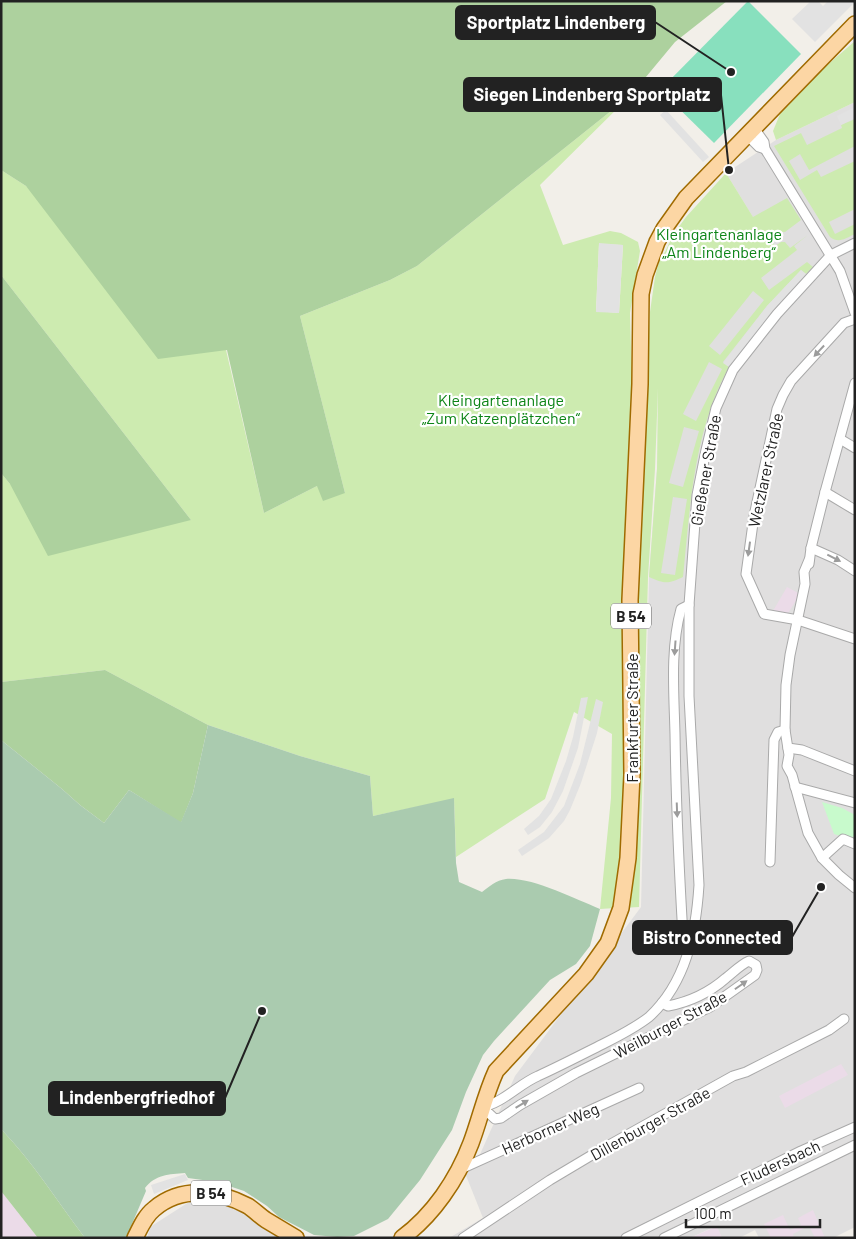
<svg xmlns="http://www.w3.org/2000/svg" width="856" height="1239" font-family="Barlow,sans-serif">
<style>
.residential{fill:#e0dfdf}
.industrial{fill:#ebdbe8}
.grass{fill:#cdebb0;fill-rule:evenodd}
.forest{fill:#add19e}
.cemetery{fill:#aacbaf}
.park{fill:#c8facc}
.pitch{fill:#88e0be}
.parking{fill:#e2e2e2}
.lines{fill:none;stroke-linecap:round;stroke-linejoin:round}
.minor-casing{stroke:#a9a9a9;stroke-width:11}
.primary-casing{stroke:#a06b00;stroke-width:18}
.minor{stroke:#fff;stroke-width:9}
.primary{stroke:#fcd6a4;stroke-width:15}
.oneway{fill:#9c9c9c}
.labels{text-anchor:middle;dominant-baseline:central;stroke-width:4.5;stroke-linejoin:round;paint-order:stroke}
.shield{fill:#fff;stroke:#646464;stroke-width:1}
.shield-label{font-size:15px;font-weight:bold;fill:#222}
.park-label{font-size:16px;fill:#0c8416;stroke:#fff}
.street-label{font-size:16px;fill:#222;stroke:#fff}
.leader{fill:none;stroke:#222;stroke-width:2}
.callout-dot{fill:#222;stroke:#fff;stroke-width:2}
.callout{fill:#222;stroke:#222;stroke-width:2}
.callout-label{font-size:18px;text-anchor:middle;font-weight:bold;fill:#fff}
</style>
<rect width="100%" height="100%" fill="#f2efe9"/>
<g class="residential">
<path d="M855,102V1227L833,1238H759L755,1230L739,1238H722L716,1226L690,1238H449L483,1218L465,1173L477,1161L515,1076L641,907L649,577L657,469L687,369L774,252L726,173L776,140Z"/>
<path d="M203,1193L247,1210L287,1238H147L150,1227Z"/>
</g>
<g class="industrial">
<path d="M787,587L800,594L785,618L773,611Z"/>
<path d="M841,1064L848,1075L785,1108L779,1096Z"/>
<path d="M1,1191L38,1238H1Z"/>
<path d="M813,1210L825,1238H815L809,1226L793,1234L794,1238H771L764,1224L783,1215L790,1230L801,1225L798,1218Z"/>
<path d="M717,1226L722,1238H690Z"/>
</g>
<g class="grass">
<path d="M855,41V102L776,140L773,131L780,114L824,68Z"/>
<path d="M631,95L540,185L563,245L610,231L621,233L638,242L640,251L630,313L632,383L626,601L627,775L623,856L616,908L600,909L611,798L612,734L574,712L545,799L456,857L454,799L373,816L370,776L300,756L208,725L105,670L1,682V473L10,484L191,520L1,275V170L26,186L226,350L264,513L317,486L345,493L300,316L390,280L417,266ZM599,244L623,245L619,313L596,311Z"/>
<path d="M855,119V146L809,170L800,154L789,161L800,180L817,170L821,177L855,161V209L829,222L835,234L855,224V234C846,238 839,244 830,237L774,146L801,133L807,145L842,128L841,125Z"/>
<path d="M726,173L753,217L787,198L801,220L785,232H782L771,240L775,246L781,242H785L790,248L808,235L794,246L797,250L761,278L769,290L807,262L813,267L806,274L801,270L767,306L723,362L729,367C694,430 690,507 683,577C668,584 665,584 649,577L657,469L658,388L655,469L648,577L639,907L622,908L634,601L650,312L655,277L660,258L665,252L673,235L686,217ZM753,291L764,300L720,355L709,346ZM709,362L722,369L696,421L683,414ZM684,427L699,431L683,487L669,483ZM673,497L687,499L675,575L661,573Z"/>
</g>
<g class="forest">
<path d="M1,1H727L675,42L631,95L417,266L390,280L300,316L345,493L323,501L317,486L264,513L227,350L158,359L26,186L1,170Z"/>
<path d="M1,275L191,520L48,556L10,484L1,473Z"/>
<path d="M105,670L208,725L193,793L181,823L129,790L104,823L80,805L62,789L1,740V682Z"/>
<path d="M1,1129C33,1162 57,1201 85,1238H38L1,1191Z"/>
</g>
<path class="cemetery" d="M208,725L300,756L370,776L373,816L454,798L456,863L459,882L482,892C489,887 496,880 506,879C532,877 575,899 600,909L590,946L576,964L550,980L494,1041L483,1055L466,1092L452,1130L420,1180L388,1219L354,1236L337,1237L314,1235L279,1217L267,1206L244,1191L217,1182L188,1178L185,1173C169,1174 155,1175 145,1188L146,1191L126,1238H85C57,1201 33,1162 1,1129V740L62,789L80,805L104,823L129,790L181,822L193,793Z"/>
<path class="park" d="M822,802L842,808L855,815V833L852,840L834,834Z"/>
<path class="pitch" d="M748,1L801,54L714,143L660,90Z"/>
<g class="parking">
<path d="M811,1H818L823,6L828,1L855,2L815,42L792,19Z"/>
<path d="M855,107V118L841,125L837,116Z"/>
<path d="M666,110L709,157L703,162L660,115Z"/>
<path d="M599,243L623,245L619,313L596,312Z"/>
<path d="M801,270L806,274L773,310L729,367L723,363L767,306Z"/>
<path d="M588,697L578,748L563,791L552,812L540,827L528,835L524,829L539,816L551,799L566,761L573,737L581,698Z"/>
<path d="M596,699L603,702L597,733L581,783L570,810L564,821L549,838L522,856L518,850L544,832L564,806L580,764Z"/>
<path d="M185,1174L188,1180L154,1194L151,1185Z"/>
</g>
<g class="lines">
<g class="minor-casing">
<g id="minor">
<path d="M754,128L764,142L765,149L840,271L855,313"/>
<path d="M747,135L759,147L765,149"/>
<path d="M855,319L844,323L791,381L783,395L777,409L754,516L746,574L764,614L798,620L855,639"/>
<path d="M840,439L855,448"/>
<path d="M825,492L855,510"/>
<path d="M811,548L838,560L855,571"/>
<path d="M809,560L804,572L805,584L790,655L786,685L785,730L789,755L787,766L792,775L808,833L822,858L839,875L855,888"/>
<path d="M809,564L811,548L825,492L855,383"/>
<path d="M689,605L681,609C670,649 674,693 675,734C676,802 679,869 683,936L690,946"/>
<path d="M788,748L802,750L855,771"/>
<path d="M795,787L855,803"/>
<path d="M822,858L843,839L855,844"/>
<path d="M770,862L774,740L778,732L785,730"/>
<path d="M482,1107C503,1103 519,1084 538,1076C560,1066 581,1055 603,1044C619,1036 635,1028 649,1017C686,983 696,933 699,885L689,696V605L697,495L706,450L716,408L733,370L777,314L831,255L855,243"/>
<path d="M482,1107L495,1119L501,1118L520,1105L576,1073L710,1007L755,975L757,970L756,965L749,961C740,965 734,972 726,978C710,992 689,1002 668,1006L662,1003"/>
<path d="M461,1169L639,1088"/>
<path d="M463,1238L550,1180L602,1149L733,1076L746,1072L829,1030L844,1019"/>
<path d="M626,1238L801,1151L855,1127"/>
<path d="M664,1238L855,1145"/>
</g>
</g>
<g class="primary-casing">
<g id="primary">
<path d="M135,1238C140,1228 145,1216 154,1209C181,1186 218,1190 248,1206C254,1210 260,1216 266,1220C276,1226 286,1232 296,1238"/>
<path d="M402,1238C433,1215 457,1180 471,1143C480,1119 485,1095 496,1071L586,974L608,943L621,908L628,858L632,775L630,600L640,384L641,294L645,275L657,242L664,229L686,198L855,24"/>
</g>
</g>
<use href="#minor" class="minor"/>
<use href="#primary" class="primary"/>
</g>
<defs><path id="oneway-solid" d="M-6-.8H1V-3.2L6.5 0L1 3.2V.8H-6Z" transform="scale(1.25)"/></defs>
<g class="oneway">
<use href="#oneway-solid" transform="translate(819 351) rotate(133)"/>
<use href="#oneway-solid" transform="translate(749 549) rotate(98)"/>
<use href="#oneway-solid" transform="translate(834 558) rotate(27)"/>
<use href="#oneway-solid" transform="translate(675 648) rotate(94)"/>
<use href="#oneway-solid" transform="translate(677 810) rotate(88)"/>
<use href="#oneway-solid" transform="translate(741 985) rotate(-35)"/>
<use href="#oneway-solid" transform="translate(522 1104) rotate(-31)"/>
</g>
<g class="labels">
<g class="shield">
<rect x="611" y="603.5" width="40" height="25" rx="4"/>
<rect x="191" y="1180.5" width="40" height="25" rx="4"/>
</g>
<g class="shield-label">
<text x="631" y="616">B 54</text>
<text x="211" y="1193">B 54</text>
</g>
<g class="park-label">
<text x="719" y="233">Kleingartenanlage<tspan x="719" dy="18">„Am Lindenberg“</tspan></text>
<text x="501" y="399">Kleingartenanlage<tspan x="501" dy="18">„Zum Katzenplätzchen“</tspan></text>
</g>
<g class="street-label">
<text transform="translate(705 470) rotate(-80)">Gießener Straße</text>
<text transform="translate(765 470) rotate(-78)">Wetzlarer Straße</text>
<text transform="translate(631 718) rotate(-90)">Frankfurter Straße</text>
<text transform="translate(670 1024) rotate(-28)">Weilburger Straße</text>
<text transform="translate(650 1123) rotate(-29)">Dillenburger Straße</text>
<text transform="translate(550 1128) rotate(-24)">Herborner Weg</text>
<text transform="translate(780 1162) rotate(-25)">Fludersbach</text>
</g>
</g>
<path class="leader" d="M731 72L655 22M729 170L721 95M821 887L792 937M262 1011L225 1098"/>
<g class="callout-dot">
<circle cx="731" cy="72" r="5"/>
<circle cx="729" cy="170" r="5"/>
<circle cx="821" cy="887" r="5"/>
<circle cx="262" cy="1011" r="5"/>
</g>
<g class="callout">
<rect x="456" y="6" width="199" height="33" rx="5"/>
<rect x="464" y="78" width="257" height="33" rx="5"/>
<rect x="633" y="921" width="159" height="33" rx="5"/>
<rect x="49" y="1082" width="176" height="33" rx="5"/>
</g>
<g class="callout-label">
<text x="556" y="29">Sportplatz Lindenberg</text>
<text x="592" y="101">Siegen Lindenberg Sportplatz</text>
<text x="712" y="944">Bistro Connected</text>
<text x="137" y="1104">Lindenbergfriedhof</text>
</g>
<rect width="856" height="1239" fill="none" stroke="#222222" stroke-width="5"/>
<path d="M686 1219v8h134v-8" fill="none" stroke="#222222" stroke-width="2.5"/>
<text x="694" y="1219" font-size="15" fill="#222222" stroke="#ffffff" stroke-width="4" paint-order="stroke">100 m</text>
</svg>
